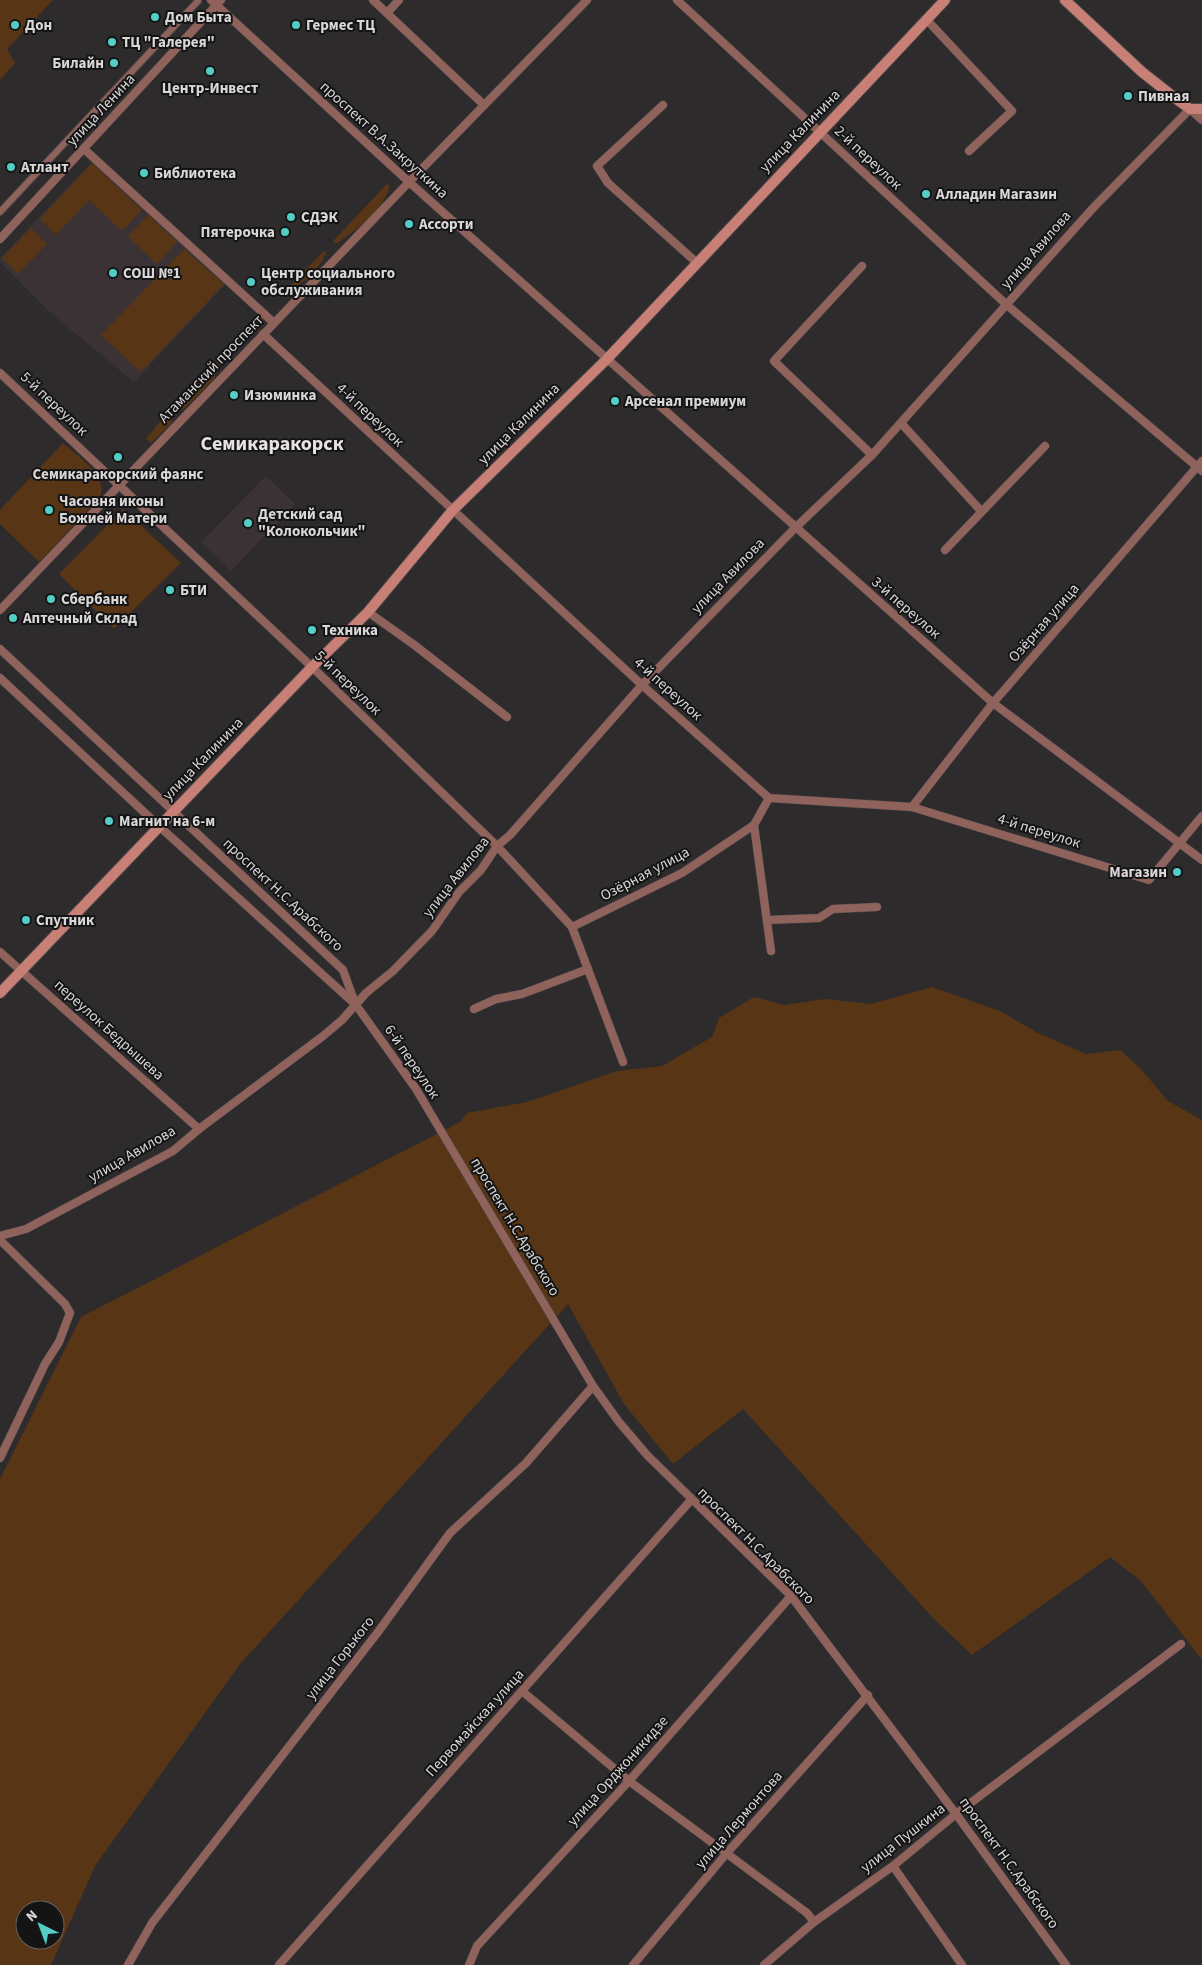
<svg xmlns="http://www.w3.org/2000/svg" width="1202" height="1965" font-family="'Source Sans 3',sans-serif">
<style>
.built{fill:#3b3235}
.green{fill:#583515;fill-rule:evenodd}
.lines{fill:none;stroke-linecap:round;stroke-linejoin:round}
.pedestrian-casing{stroke:#494747;stroke-width:8}
.minor-casing{stroke:#494747;stroke-width:9}
.secondary-casing{stroke:#494747;stroke-width:12}
.pedestrian{stroke:#90625c;stroke-width:6}
.minor{stroke:#90625c;stroke-width:8}
.secondary{stroke:#c87f76;stroke-width:10}
.poi-dot{fill:#54cdc7;stroke:#151415;stroke-width:2}
.labels{text-anchor:middle;dominant-baseline:central;stroke-width:4;stroke-linejoin:round;paint-order:stroke}
.poi-label{font-size:15px;font-weight:bold;fill:#d9d7d7;stroke:#151415;text-anchor:start}
.street-label{font-size:15px;fill:#d9d7d7;stroke:#151415}
.district-label{font-size:20px;font-weight:bold;fill:#e6e2e3;stroke:#151415}
</style>
<rect width="100%" height="100%" fill="#2e2b2c"/>
<g class="built">
<path d="M92,162L226,284L134,382L53,315L0,262V258Z"/>
<path d="M266,476L295,504L231,571L201,542Z"/>
</g>
<g class="green">
<path d="M0,0H53L7,49L15,63L0,80Z"/>
<path d="M92,163L142,210L122,231L89,200L56,235L40,219Z"/>
<path d="M387,184L390,186C382,212 357,229 336,244L333,241Z"/>
<path d="M148,215L177,242L157,264L128,237Z"/>
<path d="M31,228L47,244L18,274L2,258Z"/>
<path d="M184,249L224,284L141,372L101,335Z"/>
<path d="M324,251L326,253C320,268 305,283 291,289L289,287Z"/>
<path d="M261,314L264,317C263,332 254,333 243,339C238,342 233,349 228,353L224,352Z"/>
<path d="M218,358L222,361L213,380L184,409H178L174,405Z"/>
<path d="M170,409L173,412L172,423L151,443L146,439Z"/>
<path d="M63,443C79,458 108,474 100,498L39,562L0,524V510Z"/>
<path d="M123,509L181,563L114,629L59,574Z"/>
<path d="M932,987L1000,1011L1036,1032L1086,1054L1120,1050L1140,1068L1168,1101L1202,1120V1660L1141,1581L1110,1557L972,1655L933,1618L743,1409L673,1464L624,1404L568,1304L240,1664L95,1866L51,1965H0V1479L81,1317L460,1122L467,1113L527,1102L617,1071L662,1066L712,1037L719,1018L754,997L784,1005L825,999L871,1004ZM25,1910H55V1940H25Z"/>
</g>
<g class="lines">
<g class="pedestrian-casing">
<path id="pedestrian" d="M0,212L198,1"/>
</g>
<g class="minor-casing">
<g id="minor">
<path d="M211,0L409,182L993,703L1202,860"/>
<path d="M373,0L484,105"/>
<path d="M677,0L1008,306L1202,471"/>
<path d="M387,13L399,0"/>
<path d="M926,19L1012,111L969,151"/>
<path d="M663,105L597,166L608,183L696,262"/>
<path d="M84,149L274,323"/>
<path d="M0,239L221,0"/>
<path d="M862,266L774,361L872,455"/>
<path d="M263,334L642,685L769,798L912,807L1149,880L1202,816"/>
<path d="M0,373L312,667L497,846L572,927L623,1062"/>
<path d="M901,423L981,511"/>
<path d="M945,550L1045,446"/>
<path d="M0,610L409,182L587,0"/>
<path d="M368,612L413,644L507,717"/>
<path d="M0,649L343,970L355,1003"/>
<path d="M0,678L160,827L356,1005L416,1089L593,1386L619,1422L647,1455L791,1596L956,1814L1066,1965"/>
<path d="M769,798L754,825L771,951"/>
<path d="M912,807L993,703L1202,461"/>
<path d="M767,920L819,918L833,909L877,907"/>
<path d="M572,927L682,873L754,825"/>
<path d="M0,952L199,1129"/>
<path d="M474,1009L496,999L522,994L588,969"/>
<path d="M0,1236L26,1229L173,1151L199,1129L323,1036L342,1020L366,993L393,971L432,931L459,892L481,870L497,846L510,835L642,685L795,528L872,455L1093,208L1190,109L1202,120"/>
<path d="M0,1240L65,1304L70,1313L59,1342L45,1364L0,1458"/>
<path d="M522,1691L629,1781L807,1913L814,1922"/>
<path d="M893,1866L962,1965"/>
<path d="M128,1965L152,1923L378,1632L450,1533L526,1463L593,1386"/>
<path d="M279,1965L691,1500"/>
<path d="M469,1965L477,1946L629,1781L791,1596"/>
<path d="M633,1965L726,1854L868,1695"/>
<path d="M764,1965L814,1922L893,1866L956,1814L1181,1644"/>
</g>
</g>
<g class="secondary-casing">
<g id="secondary">
<path d="M1065,0L1142,72L1175,98L1190,109H1202"/>
<path d="M0,993L312,667L368,612L452,511L607,359L945,0"/>
</g>
</g>
<use href="#pedestrian" class="pedestrian"/>
<use href="#minor" class="minor"/>
<use href="#secondary" class="secondary"/>
</g>
<g class="poi-dot">
<circle cx="155" cy="17" r="5"/>
<circle cx="15" cy="25" r="5"/>
<circle cx="296" cy="25" r="5"/>
<circle cx="112" cy="42" r="5"/>
<circle cx="114" cy="63" r="5"/>
<circle cx="210" cy="71" r="5"/>
<circle cx="1128" cy="96" r="5"/>
<circle cx="11" cy="167" r="5"/>
<circle cx="144" cy="173" r="5"/>
<circle cx="926" cy="194" r="5"/>
<circle cx="291" cy="217" r="5"/>
<circle cx="409" cy="224" r="5"/>
<circle cx="285" cy="232" r="5"/>
<circle cx="113" cy="273" r="5"/>
<circle cx="251" cy="282" r="5"/>
<circle cx="234" cy="395" r="5"/>
<circle cx="615" cy="401" r="5"/>
<circle cx="118" cy="457" r="5"/>
<circle cx="49" cy="510" r="5"/>
<circle cx="248" cy="523" r="5"/>
<circle cx="170" cy="590" r="5"/>
<circle cx="51" cy="599" r="5"/>
<circle cx="13" cy="618" r="5"/>
<circle cx="312" cy="630" r="5"/>
<circle cx="109" cy="821" r="5"/>
<circle cx="1177" cy="872" r="5"/>
<circle cx="26" cy="920" r="5"/>
</g>
<g class="labels">
<g class="poi-label">
<text x="165" y="17">Дом Быта</text>
<text x="25" y="25">Дон</text>
<text x="306" y="25">Гермес ТЦ</text>
<text x="122" y="42">ТЦ "Галерея"</text>
<text x="104" y="63" text-anchor="end">Билайн</text>
<text x="210" y="88" text-anchor="middle">Центр-Инвест</text>
<text x="1138" y="96">Пивная</text>
<text x="21" y="167">Атлант</text>
<text x="154" y="173">Библиотека</text>
<text x="936" y="194">Алладин Магазин</text>
<text x="301" y="217">СДЭК</text>
<text x="419" y="224">Ассорти</text>
<text x="275" y="232" text-anchor="end">Пятeрочка</text>
<text x="123" y="273">СОШ №1</text>
<text x="261" y="273">Центр социального<tspan x="261" dy="17">обслуживания</tspan></text>
<text x="244" y="395">Изюминка</text>
<text x="625" y="401">Арсенал премиум</text>
<text x="118" y="474" text-anchor="middle">Семикаракорский фаянс</text>
<text x="59" y="501">Часовня иконы<tspan x="59" dy="17">Божией Матери</tspan></text>
<text x="258" y="514">Детский сад<tspan x="258" dy="17">"Колокольчик"</tspan></text>
<text x="180" y="590">БТИ</text>
<text x="61" y="599">Сбербанк</text>
<text x="23" y="618">Аптечный Склад</text>
<text x="322" y="630">Техника</text>
<text x="119" y="821">Магнит на 6-м</text>
<text x="1167" y="872" text-anchor="end">Магазин</text>
<text x="36" y="920">Спутник</text>
</g>
<g class="street-label">
<text transform="translate(101 110) rotate(-47)">улица Ленина</text>
<text transform="translate(800 131) rotate(-46)">улица Калинина</text>
<text transform="translate(384 140) rotate(42)">проспект В.А.Закруткина</text>
<text transform="translate(868 158) rotate(43)">2-й переулок</text>
<text transform="translate(1036 250) rotate(-49)">улица Авилова</text>
<text transform="translate(211 369) rotate(-46)">Атаманский проспект</text>
<text transform="translate(54 404) rotate(43)">5-й переулок</text>
<text transform="translate(370 415) rotate(43)">4-й переулок</text>
<text transform="translate(519 424) rotate(-45)">улица Калинина</text>
<text transform="translate(728 576) rotate(-46)">улица Авилова</text>
<text transform="translate(906 608) rotate(41)">3-й переулок</text>
<text transform="translate(1044 623) rotate(-49)">Озёрная улица</text>
<text transform="translate(348 683) rotate(44)">5-й переулок</text>
<text transform="translate(668 689) rotate(42)">4-й переулок</text>
<text transform="translate(203 759) rotate(-46)">улица Калинина</text>
<text transform="translate(1039 831) rotate(17)">4-й переулок</text>
<text transform="translate(645 874) rotate(-28)">Озёрная улица</text>
<text transform="translate(456 877) rotate(-52)">улица Авилова</text>
<text transform="translate(283 895) rotate(43)">проспект Н.С.Арабского</text>
<text transform="translate(109 1030) rotate(42)">переулок Бедрышева</text>
<text transform="translate(412 1062) rotate(56)">6-й переулок</text>
<text transform="translate(132 1154) rotate(-30)">улица Авилова</text>
<text transform="translate(515 1227) rotate(59)">проспект Н.С.Арабского</text>
<text transform="translate(756 1546) rotate(45)">проспект Н.С.Арабского</text>
<text transform="translate(340 1658) rotate(-52)">улица Горького</text>
<text transform="translate(475 1723) rotate(-48)">Первомайская улица</text>
<text transform="translate(618 1771) rotate(-48)">улица Орджоникидзе</text>
<text transform="translate(739 1820) rotate(-49)">улица Лермонтова</text>
<text transform="translate(903 1838) rotate(-38)">улица Пушкина</text>
<text transform="translate(1009 1863) rotate(54)">проспект Н.С.Арабского</text>
</g>
<g class="district-label">
<text x="272" y="444">Семикаракорск</text>
</g>
</g>
<g transform="translate(40 1925) rotate(318)"><circle r="24" fill="#151415" stroke="#636263"/>
<path d="M0-4L9 19L0 12L-9 19Z" fill="#54cdc7"/>
<text y="-8" font-size="14" font-weight="bold" text-anchor="middle" fill="#d9d7d7">N</text>
</g>
</svg>
